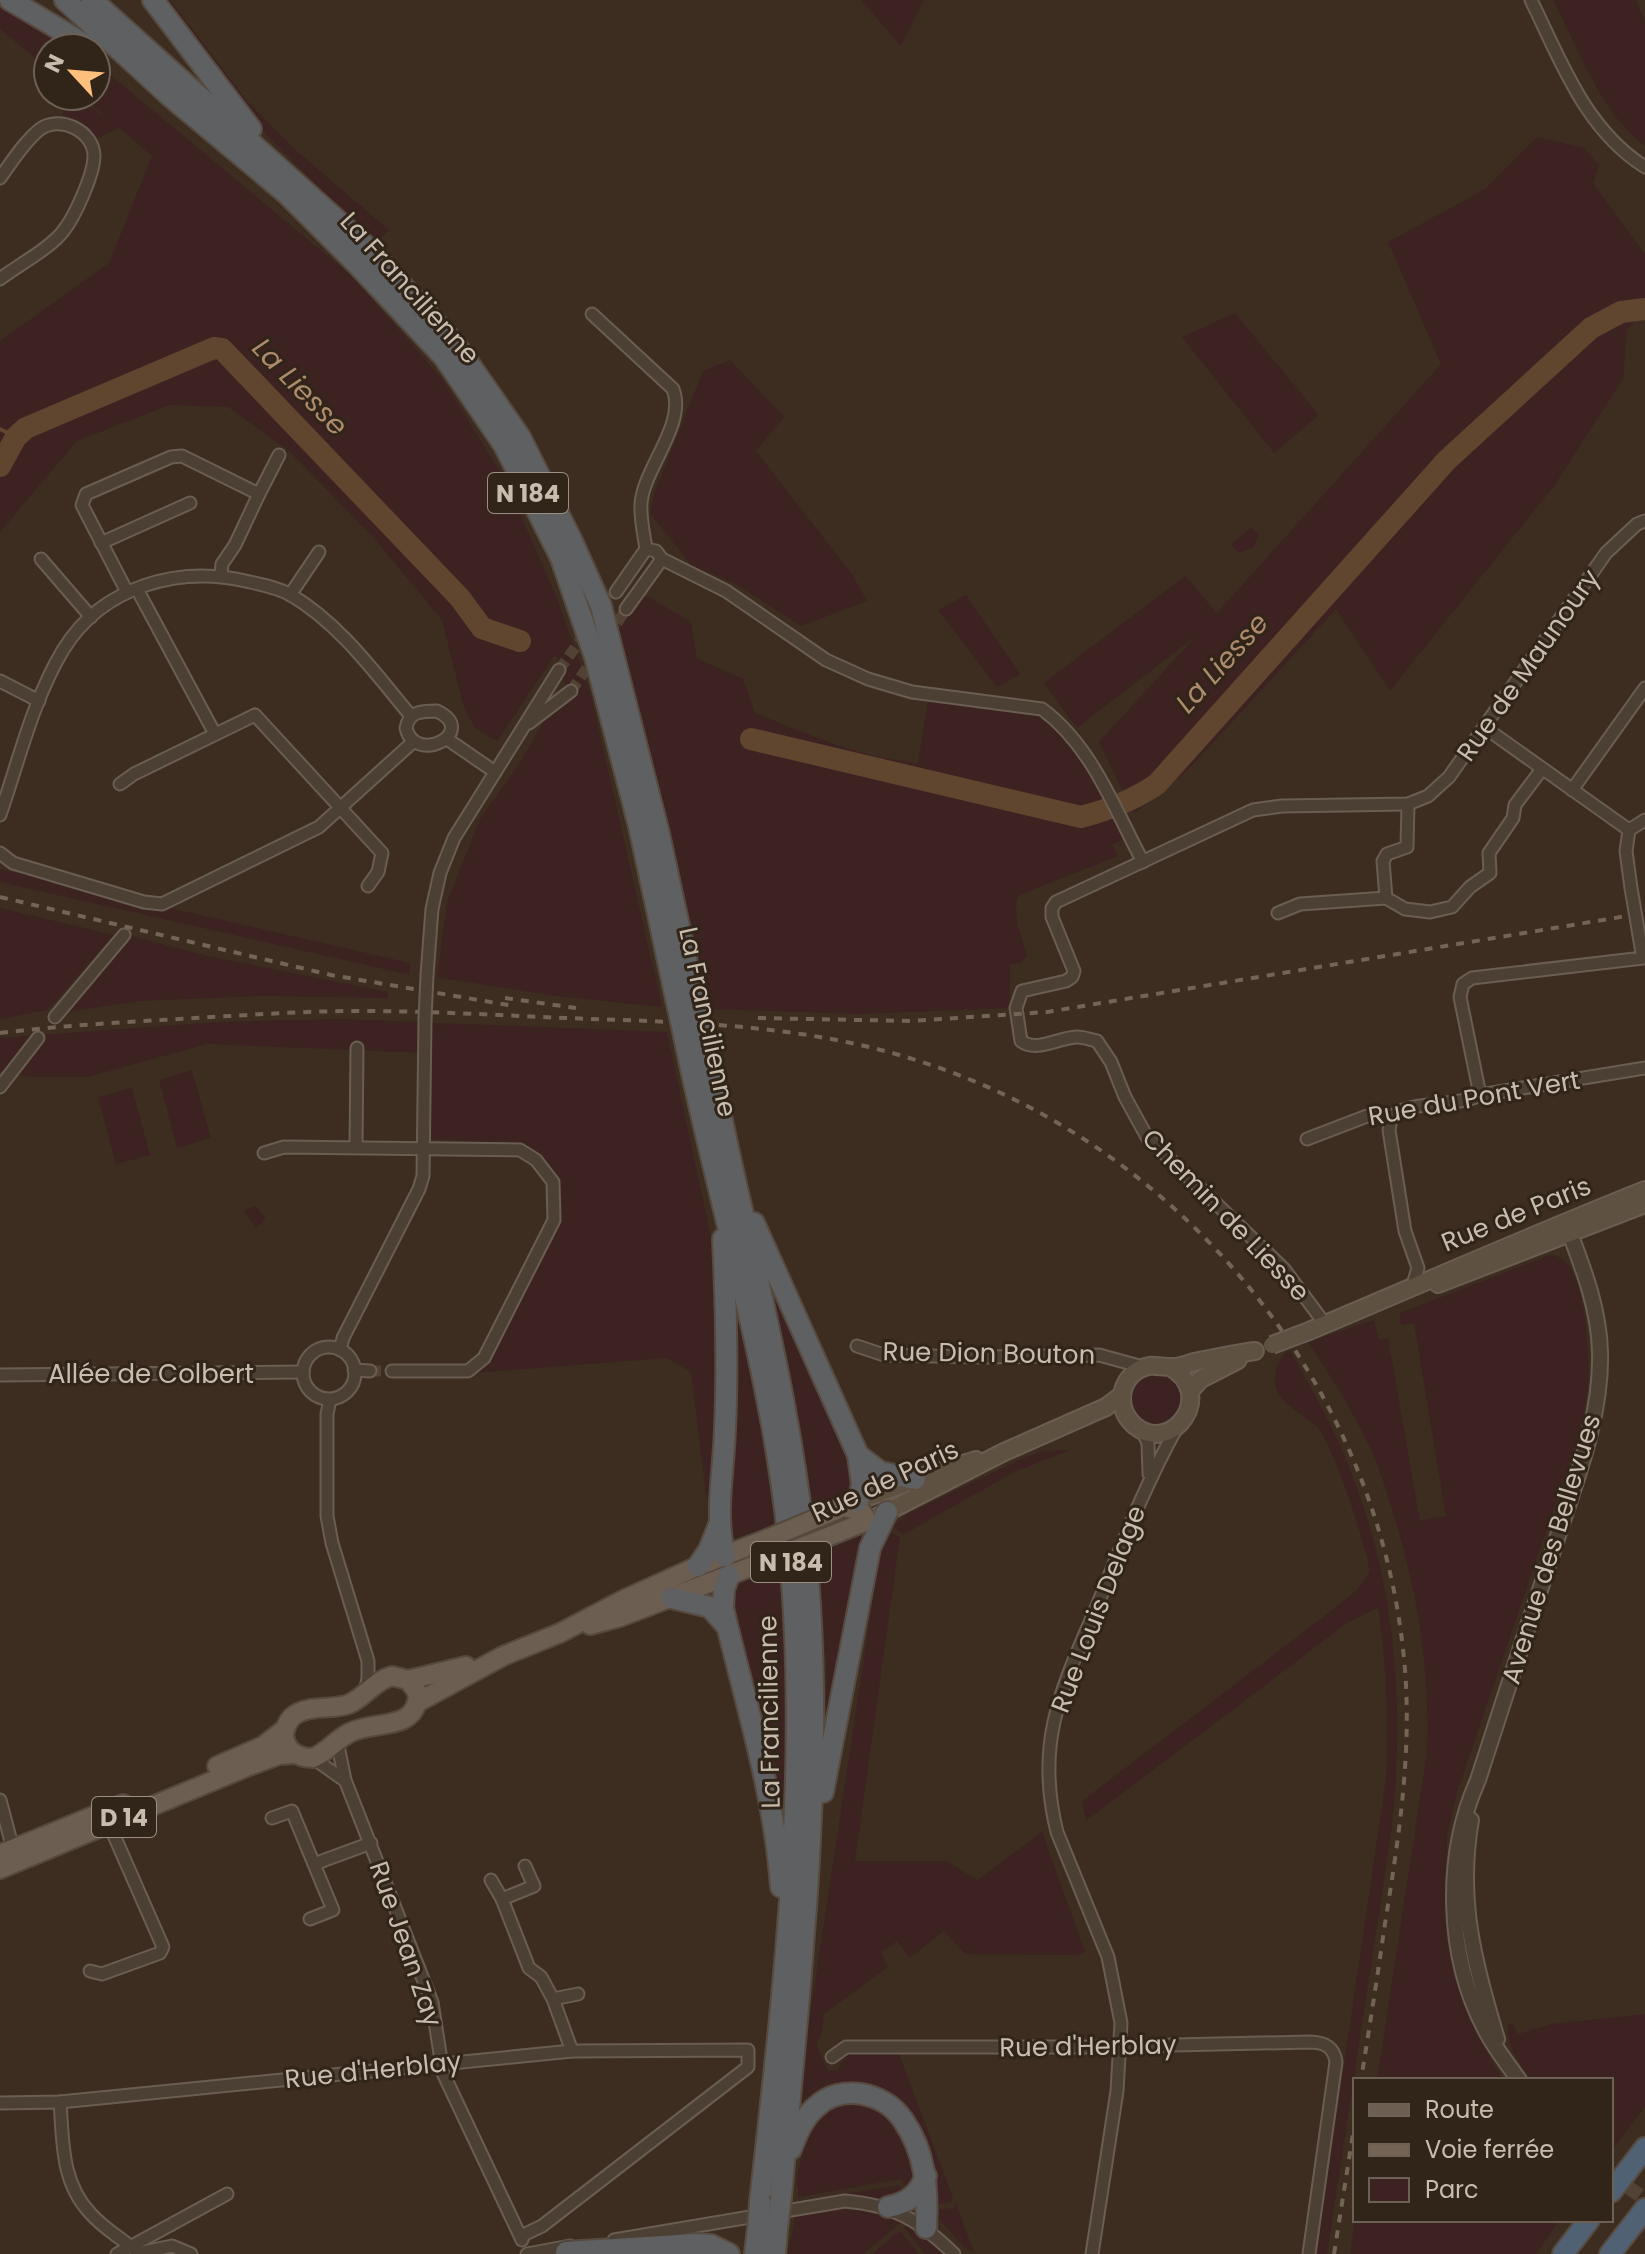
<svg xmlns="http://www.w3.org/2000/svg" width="1645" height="2254" font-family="Poppins,sans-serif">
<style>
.green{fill:#3d2222}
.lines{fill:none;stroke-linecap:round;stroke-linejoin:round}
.stream{stroke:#60462f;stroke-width:4}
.river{stroke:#60462f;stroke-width:22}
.minor-tunnel{stroke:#514235;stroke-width:11;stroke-dasharray:11 5.5;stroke-linecap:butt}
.tertiary-tunnel{stroke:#514235;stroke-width:14;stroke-dasharray:14 7;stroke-linecap:butt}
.minor-casing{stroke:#6a5d52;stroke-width:15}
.tertiary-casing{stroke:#6a5d52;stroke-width:18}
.secondary-casing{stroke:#6a5d52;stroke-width:20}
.primary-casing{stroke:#55493d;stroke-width:22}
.trunk-casing{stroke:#574a3f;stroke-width:24}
.motorway-casing{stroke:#574a3f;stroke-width:24}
.minor{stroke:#4c3f34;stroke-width:11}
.tertiary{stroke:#4c3f34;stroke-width:14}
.secondary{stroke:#5f5141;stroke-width:16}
.primary{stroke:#6c5e51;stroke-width:18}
.trunk{stroke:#5e6062;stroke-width:20}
.motorway{stroke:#506173;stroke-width:20}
.rail{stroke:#736455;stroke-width:4;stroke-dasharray:8 8;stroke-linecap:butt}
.minor-bridge-casing{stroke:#6a5d52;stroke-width:15;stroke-linecap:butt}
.secondary-bridge-casing{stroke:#6a5d52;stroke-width:20;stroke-linecap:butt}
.primary-bridge-casing{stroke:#55493d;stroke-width:22;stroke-linecap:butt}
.trunk-bridge-casing{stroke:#574a3f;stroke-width:24;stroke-linecap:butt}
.minor-bridge{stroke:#4c3f34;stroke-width:11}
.secondary-bridge{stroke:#5f5141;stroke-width:16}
.primary-bridge{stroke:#6c5e51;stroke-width:18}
.trunk-bridge{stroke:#5e6062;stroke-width:20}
.labels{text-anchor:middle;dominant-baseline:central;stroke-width:6;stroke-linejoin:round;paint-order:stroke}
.shield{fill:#312419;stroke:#9b8e82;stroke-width:2}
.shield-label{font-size:24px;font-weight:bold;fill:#c8bcaf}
.street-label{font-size:26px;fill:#c8bcaf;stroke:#312419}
.water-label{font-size:28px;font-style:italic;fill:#ae8b6c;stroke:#312419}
</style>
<rect width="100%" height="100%" fill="#3c2d20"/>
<g class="green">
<path d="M160,0H170L247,101L298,152L389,230L375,244L245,113Z"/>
<path d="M861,0H924L901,46Z"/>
<path d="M1553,0H1636L1645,21V146C1601,114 1578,48 1553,0Z"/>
<path d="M0,6L71,48H48V69L0,29Z"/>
<path d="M96,63L354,278L442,379L505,480L556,596L590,691L662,1007L555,996L437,977L447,902L480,819L519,764L565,685L556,654L497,741L476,729L464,708L442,620L373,537L289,451L228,407L169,405L77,441L0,532V341L109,263L152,156L119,128L96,139C88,126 78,120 63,117L65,96H76L116,126L81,96H96Z"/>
<path d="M1537,137L1584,148L1599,165L1593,183L1645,254V310L1627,330L1623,379L1554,486L1390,691L1336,609L1188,770L1134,814L1099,742L1196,636L1077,728L1044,683L1185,576L1217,613L1441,364L1388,242L1485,189Z"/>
<path d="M1235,313L1319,415L1274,453L1182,337Z"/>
<path d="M730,360L784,417L756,451L852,574L867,601L801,626L737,585L691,565L650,513L655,491L703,371Z"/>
<path d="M1252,527L1259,536L1253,547L1239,553L1231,544Z"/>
<path d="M966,595L1020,674L997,687L938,610Z"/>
<path d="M647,596L691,622L697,658L743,679L755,713C809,735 860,758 918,763L928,701C960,704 1018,705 1046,719C1070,731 1109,812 1124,839L1112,845L1118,856L1019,895C1011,913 1022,938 1027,956L1021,963L1010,965V1008L860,1014L712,1009L709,1004L615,634L642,598Z"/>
<path d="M0,869L410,963V975L0,882Z"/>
<path d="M0,908L114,935L48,1010L0,1019Z"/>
<path d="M131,936L208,956L388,992L387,998L261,996L139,1001L67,1012Z"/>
<path d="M343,1019L667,1032L717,1266L719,1345L712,1505L706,1495L691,1372L667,1358L472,1373L555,1213L549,1182L526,1159L484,1142L429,1139L424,1053L207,1044L88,1077H31L0,1071V1038L217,1022Z"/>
<path d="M192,1070L211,1138L177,1148L159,1080Z"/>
<path d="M132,1088L150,1155L116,1164L98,1097Z"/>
<path d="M256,1206L266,1219L256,1228L244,1210Z"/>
<path d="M1550,1255C1588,1254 1590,1362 1588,1389C1586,1408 1580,1426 1576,1444L1457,1792L1447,1837L1446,1899L1453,1958L1461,1996L1478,2036L1503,2080H1377L1427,1752C1430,1675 1419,1602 1398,1529C1388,1494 1377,1458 1359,1426C1344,1397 1326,1369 1308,1342L1374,1320L1379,1340L1388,1338L1420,1521L1446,1516L1414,1323L1401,1325L1400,1313Z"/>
<path d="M769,1280L851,1457C853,1501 850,1494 812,1510L791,1374Z"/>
<path d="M735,1321H739L761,1431L775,1526L727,1541L737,1417Z"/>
<path d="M1290,1350C1312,1389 1334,1428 1350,1469C1397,1588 1405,1708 1391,1834L1327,2254H1316L1386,1779C1388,1721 1387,1665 1378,1608L1347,1623L1086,1821L1082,1801L1319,1620L1357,1590L1370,1572C1364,1540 1336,1450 1316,1426C1305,1414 1286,1408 1278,1393C1271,1379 1276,1358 1290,1350Z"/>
<circle cx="1155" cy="1398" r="26"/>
<path d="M1070,1450L1014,1472L903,1535L892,1526L909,1513L1028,1456L1043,1451Z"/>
<path d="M890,1532L900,1537L855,1861H947L977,1880L1042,1832L1085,1952L1075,1955L965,1954L944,1931L910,1958L897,1941L881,1953L888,1967L824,2014L821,2037L818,2039L817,2047L828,2071L837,2070L847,2054L851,2053L899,2054L953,2198L951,2202L931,2205L934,2166L886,2094L802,2113L797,2101L878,1566L884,1537Z"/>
<path d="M859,1533L863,1540L830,1714L826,1713V1658L817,1552Z"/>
<path d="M779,1567C785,1653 788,1739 784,1825L782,1826L731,1599L735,1585Z"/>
<path d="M1645,2014V2107L1611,2151V2080H1531C1520,2066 1504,2041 1509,2024H1513L1518,2034L1552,2024Z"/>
<path d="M849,2100L881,2109L900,2129L917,2171L910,2194L901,2179L798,2197V2186H796L805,2135L821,2112Z"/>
<path d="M899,2185L905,2197L886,2201L858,2195H839Z"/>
<path d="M956,2203L974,2253L964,2247L936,2216L935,2210L954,2208Z"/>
<path d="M850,2208L873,2210L903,2221L863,2254H788C789,2240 794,2230 795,2215Z"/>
<path d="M1355,2220H1560L1536,2254H1350Z"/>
<path d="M909,2224L945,2254H925L904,2228Z"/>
<path d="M900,2231L919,2254H872Z"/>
</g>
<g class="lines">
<path class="stream" d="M0,429L16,437"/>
<g class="river">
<path d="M0,466L16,437L26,428L214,348L222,349L460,598L482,628L520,641"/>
<path d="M751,739L1081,817C1108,810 1134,800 1157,784L1447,460L1591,328L1621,312L1645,309"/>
</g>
<g class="minor-tunnel">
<path d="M608,637L626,609"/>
<path d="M559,670L587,631"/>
<path d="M571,691L596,655"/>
<path d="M370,1371H392"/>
</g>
<path class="tertiary-tunnel" d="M1611,2175L1645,2199"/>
<g class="minor-casing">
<g id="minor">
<path d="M1531,0C1561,61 1585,129 1645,167"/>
<path d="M0,178C11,163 24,142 39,130C59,114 94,131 94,156C94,174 75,216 64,230C51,248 18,265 0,279"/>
<path d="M592,314L673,389C687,424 643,469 641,504C640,518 644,535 646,549"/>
<path d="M259,494L279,455"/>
<path d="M101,543L190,503"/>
<path d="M646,549L656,551L662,559L726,591L826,660L868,679L912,692L1042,709C1092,746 1114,808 1143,862"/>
<path d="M41,559L91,617"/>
<path d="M137,589L215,734"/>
<path d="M127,592L82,505L86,494L171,457L182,456L259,494L235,545L222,564L221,575"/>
<path d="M616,592L646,549"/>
<path d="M290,595L319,552"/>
<path d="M626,609L662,559"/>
<path d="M0,681L39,701"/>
<path d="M437,711C480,732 415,766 406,728C409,711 422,711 437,711Z"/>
<path d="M529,723L571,691"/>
<path d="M1484,727L1629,830"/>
<path d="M447,739L495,772"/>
<path d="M120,784L134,774L255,715L382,853L378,872L368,886"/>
<path d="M1572,790L1645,688"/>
<path d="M1408,804L1407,847L1387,854L1383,861L1386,898L1405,909L1430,912L1452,907L1470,887L1490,873L1489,853L1513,818L1515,805L1542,769"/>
<path d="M0,815C19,760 33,700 63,650C103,585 180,565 250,582C264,585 278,588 291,595C340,624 375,673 411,716"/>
<path d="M1629,830L1626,851L1631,888"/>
<path d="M1629,830L1645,820"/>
<path d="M0,853L13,863L144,902L162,904L319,827L413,742"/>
<path d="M1278,913L1300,904L1386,898"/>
<path d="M427,975L432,909L440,873L454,838L559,670"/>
<path d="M55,1017L124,935"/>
<path d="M0,1087L38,1038"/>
<path d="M1480,1095L1460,997L1463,984L1472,978L1643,958"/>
<path d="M1391,1118C1408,1099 1455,1108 1480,1095L1645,1068"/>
<path d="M1391,1118L1389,1130L1405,1231L1418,1268L1412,1288"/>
<path d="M1307,1139L1367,1116L1376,1114L1391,1118"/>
<path d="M356,1147L357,1048"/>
<path d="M264,1153L284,1147L520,1150L536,1160L553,1182L554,1220L484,1358L468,1371H392"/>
<path d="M1325,1324L1284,1269L1147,1137L1125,1097L1111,1062L1097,1041C1091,1040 1084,1037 1078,1037C1059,1037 1037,1053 1021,1041L1016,1008L1022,991L1066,981L1072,977L1074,971L1052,917V908L1056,902L1253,810L1282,806L1408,804L1428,796L1449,777L1606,553L1637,524L1645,521"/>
<path d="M857,1346L884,1355L982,1357L1099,1355L1143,1367"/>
<circle cx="329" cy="1373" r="26"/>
<path d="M340,1350L343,1338L419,1189L423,1176L425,1019"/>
<path d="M354,1370L370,1371"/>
<path d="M0,1375L303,1372"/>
<path d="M330,1400L327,1414V1516L332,1543L368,1661V1678L365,1693"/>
<path d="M1142,1430L1148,1443L1149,1474"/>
<path d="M337,1741L345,1780L432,2002L443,2073L522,2240"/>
<path d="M313,1758L344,1780"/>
<path d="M0,1800L13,1849"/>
<path d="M272,1818L292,1811L333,1910L310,1919"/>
<path d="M314,1864L371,1843"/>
<path d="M525,1866L534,1886L502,1899L529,1968L541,1977L553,1999L572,2051"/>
<path d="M491,1880L502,1899"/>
<path d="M90,1971L102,1974L160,1953L163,1947L109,1824"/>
<path d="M553,1999L578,1994"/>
<path d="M832,2057L846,2047H1088L1309,2042C1323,2042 1334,2046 1336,2062L1309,2254"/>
<path d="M60,2102C63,2142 61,2183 91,2214C105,2230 125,2240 139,2254"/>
<path d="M0,2103L60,2102L572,2051L748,2050V2067L542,2226L521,2236"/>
<path d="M614,2240L845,2201C894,2205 919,2220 954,2254"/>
<path d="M139,2253L172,2246L191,2254"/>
<path d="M117,2254L227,2194"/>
<path d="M527,2254L570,2246"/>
<path d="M1092,2254L1117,2091L1121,2023L1108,1957L1057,1832C1048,1796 1046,1758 1054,1722C1063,1680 1083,1640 1099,1601C1123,1542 1146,1483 1177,1427"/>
</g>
</g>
<g class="tertiary-casing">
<g id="tertiary">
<path d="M1471,1820C1457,1899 1474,1963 1497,2039"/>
<path d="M1519,2080C1507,2063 1494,2047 1485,2029C1446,1955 1444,1856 1478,1780C1503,1703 1528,1625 1554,1548C1574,1485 1602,1419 1600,1352C1599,1307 1582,1265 1566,1223"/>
</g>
</g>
<g class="secondary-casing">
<g id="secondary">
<path d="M1438,1284L1645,1204"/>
<path d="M1309,1331C1421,1284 1532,1235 1645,1190"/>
<path d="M1170,1367C1217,1393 1173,1456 1135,1426C1127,1419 1122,1409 1122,1399C1122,1386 1129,1375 1140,1369C1151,1363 1159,1367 1170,1367C1177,1368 1187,1364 1194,1362C1214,1358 1234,1354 1255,1351"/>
<path d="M1190,1391L1201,1379L1238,1360"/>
<path d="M858,1501L924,1476L976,1460"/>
<path d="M877,1517L1004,1452L1106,1407L1122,1395"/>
</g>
</g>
<g class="primary-casing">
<g id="primary">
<path d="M825,1538L867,1521L861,1511L845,1507"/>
<path d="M590,1625L620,1617L753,1566"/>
<path d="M392,1676L408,1680L418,1693C417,1733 375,1719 349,1733C336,1740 327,1752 313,1758C297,1758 285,1750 284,1734C286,1725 289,1717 298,1713C313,1705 333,1710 349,1704C365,1697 375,1680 392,1676Z"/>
<path d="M408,1680L466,1666"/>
<path d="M418,1702L503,1656L560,1633L623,1600L698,1566L767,1539"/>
<path d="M217,1766L263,1746L285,1729"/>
<path d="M0,1854L123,1804"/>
<path d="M0,1869L249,1766L279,1755L295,1754"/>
</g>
</g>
<g class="trunk-casing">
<g id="trunk">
<path d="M10,0L91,48"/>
<path d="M65,0L170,96L286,193L358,265L444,357L504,445L561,558L595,657L639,826L678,1008"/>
<path d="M92,0L368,248L456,345L520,437L571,539L601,606L659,834L697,1009"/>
<path d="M153,0L251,129"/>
<path d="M683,1031C715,1191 765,1347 785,1509C813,1740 786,1972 760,2202"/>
<path d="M702,1031C717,1092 728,1153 743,1214C773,1343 802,1473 810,1606C822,1804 798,2001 781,2197"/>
<path d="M754,1223L858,1455L862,1485L858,1501"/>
<path d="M723,1239C726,1302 728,1365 725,1428C724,1471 714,1515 725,1556"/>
<path d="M858,1455L880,1472L915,1479"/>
<path d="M698,1566L709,1550L719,1525"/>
<path d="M729,1576L724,1589L723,1608C745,1702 774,1791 781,1887"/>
<path d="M672,1598L710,1607L726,1625"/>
<path d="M823,1792L870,1548L887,1512"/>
<path d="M791,2149C797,2134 803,2118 816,2107C841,2083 884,2092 903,2120C926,2153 928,2189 926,2228"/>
<path d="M888,2207C908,2203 918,2195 926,2176"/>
<path d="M566,2252L696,2244L711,2245L729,2254"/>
<path d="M755,2254L758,2228"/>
<path d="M775,2254L777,2229"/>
</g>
</g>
<g class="motorway-casing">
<g id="motorway">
<path d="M1611,2192L1645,2148"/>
<path d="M1563,2254L1589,2220"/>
<path d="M1610,2254L1645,2209"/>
</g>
</g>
<use href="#minor" class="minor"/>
<use href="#tertiary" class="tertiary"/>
<use href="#secondary" class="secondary"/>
<use href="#primary" class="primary"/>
<use href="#trunk" class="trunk"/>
<use href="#motorway" class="motorway"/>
<g class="rail">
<path d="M0,897L331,975L514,1006"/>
<path d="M505,998L576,1008"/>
<path d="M758,1018L911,1021L1047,1012L1645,913"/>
<path d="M0,1033C65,1025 130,1022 195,1018C249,1015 304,1011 358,1011C427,1011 496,1015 564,1018C683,1022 805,1024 919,1061C1177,1143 1373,1378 1403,1649C1414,1744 1399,1836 1384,1930C1377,1980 1369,2030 1361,2080"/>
<path d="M1334,2254L1355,2121"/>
</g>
<g class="minor-bridge-casing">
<g id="minor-bridge">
<path d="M1631,888L1642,953"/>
<path d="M425,1019L427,975"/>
</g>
</g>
<g class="secondary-bridge-casing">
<path id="secondary-bridge" d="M1272,1345L1309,1331"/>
</g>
<g class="primary-bridge-casing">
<g id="primary-bridge">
<path d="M767,1539L839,1509"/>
<path d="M753,1566L825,1538"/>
</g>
</g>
<g class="trunk-bridge-casing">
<g id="trunk-bridge">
<path d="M678,1008L683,1031"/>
<path d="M697,1009L702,1031"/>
<path d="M758,2228L760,2202"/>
<path d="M777,2229L781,2197"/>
</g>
</g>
<use href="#minor-bridge" class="minor-bridge"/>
<use href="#secondary-bridge" class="secondary-bridge"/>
<use href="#primary-bridge" class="primary-bridge"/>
<use href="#trunk-bridge" class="trunk-bridge"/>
</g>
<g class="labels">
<g class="shield">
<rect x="488" y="473" width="80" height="40" rx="6"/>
<rect x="751" y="1542" width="80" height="40" rx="6"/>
<rect x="92" y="1797" width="64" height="40" rx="6"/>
</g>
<g class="shield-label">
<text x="528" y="493">N 184</text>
<text x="791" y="1562">N 184</text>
<text x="124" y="1817">D 14</text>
</g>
<g class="street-label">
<text transform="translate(410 288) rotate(48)">La Francilienne</text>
<text transform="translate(1528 665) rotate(-55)">Rue de Maunoury</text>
<text transform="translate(708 1022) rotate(78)">La Francilienne</text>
<text transform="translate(1474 1098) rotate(-10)">Rue du Pont Vert</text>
<text transform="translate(1516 1214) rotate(-22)">Rue de Paris</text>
<text transform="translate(1226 1215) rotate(46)">Chemin de Liesse</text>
<text transform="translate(989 1353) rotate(1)">Rue Dion Bouton</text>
<text x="151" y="1374">Allée de Colbert</text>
<text transform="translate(885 1481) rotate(-25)">Rue de Paris</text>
<text transform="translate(1551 1549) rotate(-73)">Avenue des Bellevues</text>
<text transform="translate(1098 1609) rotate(-69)">Rue Louis Delage</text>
<text transform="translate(769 1712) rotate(-91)">La Francilienne</text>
<text transform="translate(406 1944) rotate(71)">Rue Jean Zay</text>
<text transform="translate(1088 2046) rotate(-1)">Rue d'Herblay</text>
<text transform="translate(373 2070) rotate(-6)">Rue d'Herblay</text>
</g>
<g class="water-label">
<text transform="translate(300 387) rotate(46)">La Liesse</text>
<text transform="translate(1222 663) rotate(-48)">La Liesse</text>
</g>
</g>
<rect x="1353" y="2078" width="260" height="144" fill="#312419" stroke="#6d6155" stroke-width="2"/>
<rect x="1369" y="2104" width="40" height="12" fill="#6c5e51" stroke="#6d6155" stroke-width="2"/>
<text x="1425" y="2118" font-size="24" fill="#c8bcaf">Route</text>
<rect x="1369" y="2144" width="40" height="12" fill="#736455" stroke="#6d6155" stroke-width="2"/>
<text x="1425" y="2158" font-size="24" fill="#c8bcaf">Voie ferrée</text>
<rect x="1369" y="2178" width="40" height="24" fill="#3d2222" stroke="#6d6155" stroke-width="2"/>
<text x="1425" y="2198" font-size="24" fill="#c8bcaf">Parc</text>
<g transform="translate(72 72) rotate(296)"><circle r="38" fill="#312419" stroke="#6d6155" stroke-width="2"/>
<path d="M0-6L14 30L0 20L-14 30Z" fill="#ffbf7d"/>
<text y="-12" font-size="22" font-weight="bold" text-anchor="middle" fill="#c8bcaf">N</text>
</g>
</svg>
